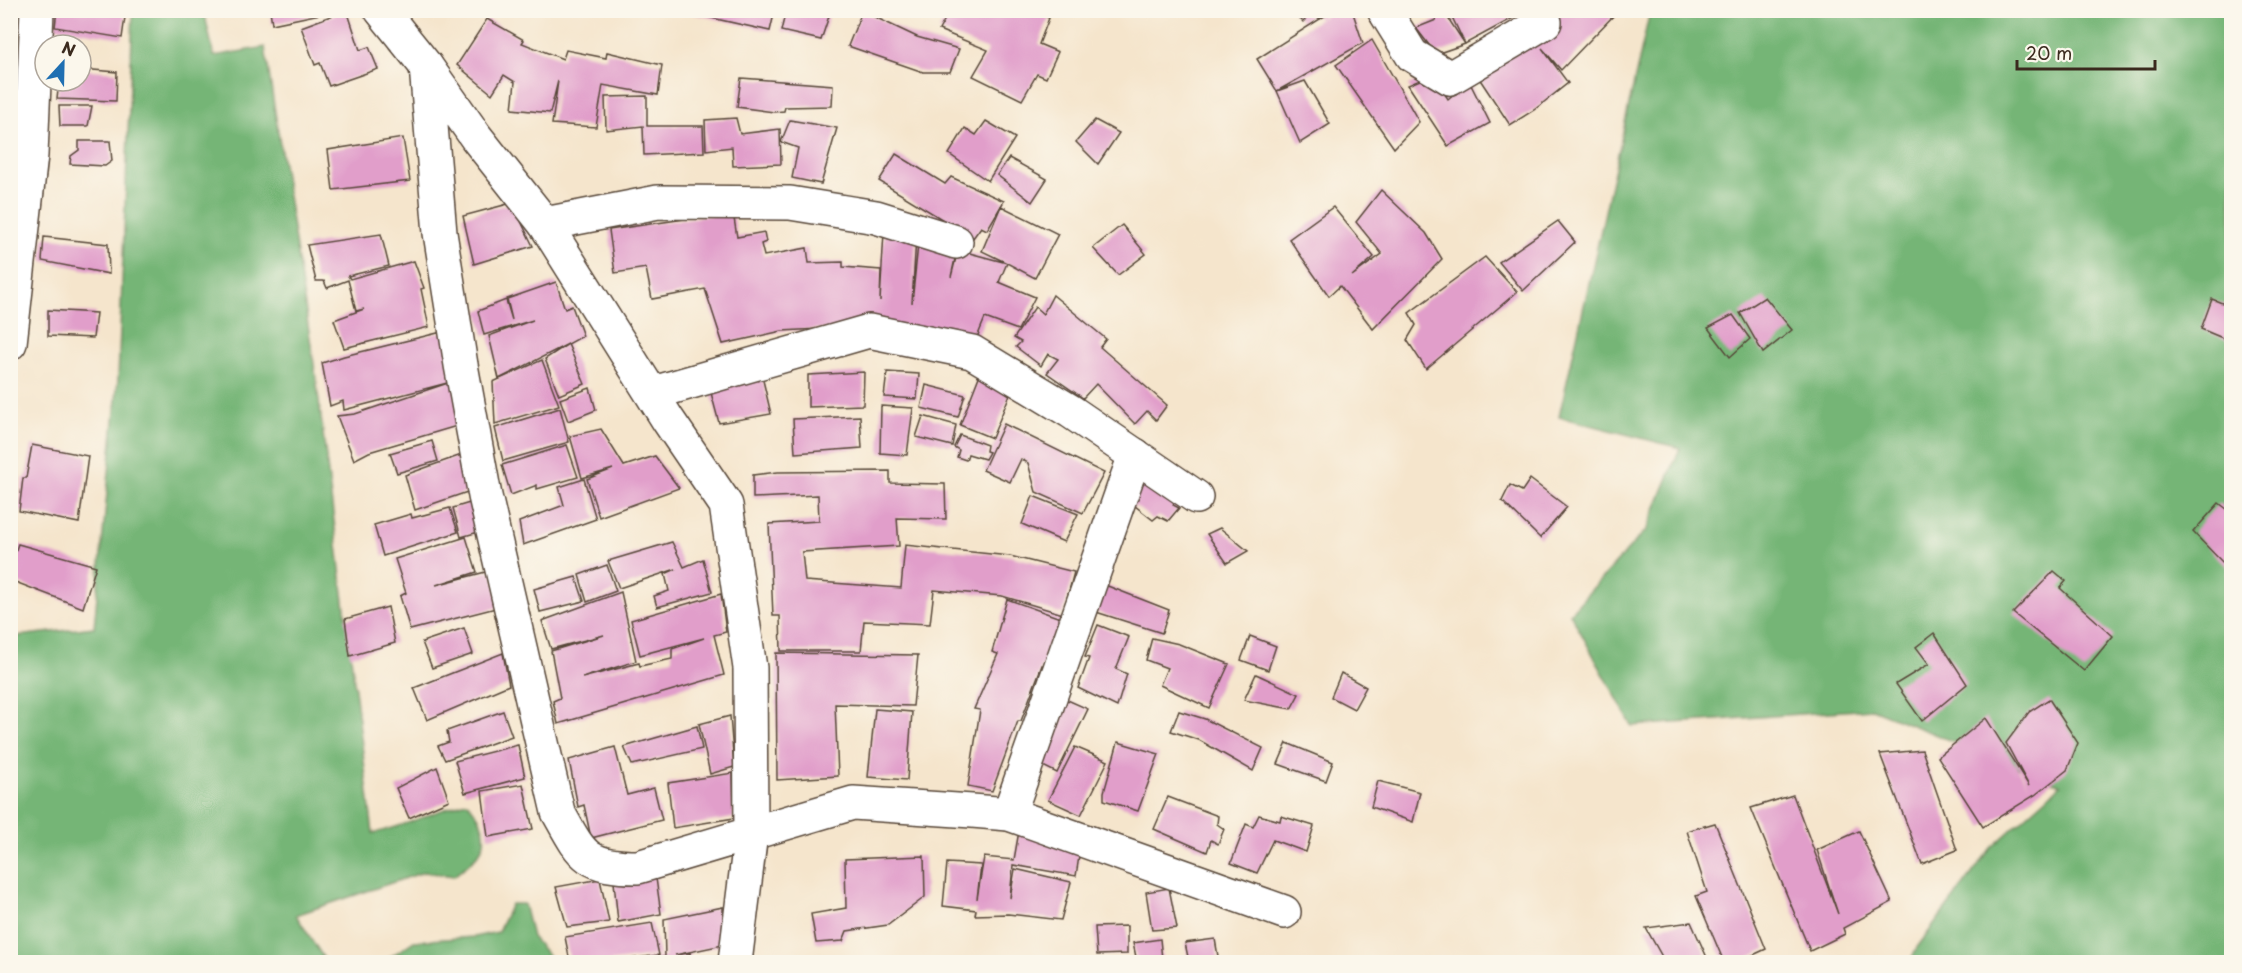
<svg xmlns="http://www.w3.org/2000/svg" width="2242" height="973" font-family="'Playpen Sans',sans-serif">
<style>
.forest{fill:#75b576;stroke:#58704a;stroke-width:1.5}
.building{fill:#e19eca}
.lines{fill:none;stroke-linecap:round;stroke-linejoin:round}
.minor-casing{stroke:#574638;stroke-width:36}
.minor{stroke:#fff;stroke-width:33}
</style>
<rect width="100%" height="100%" fill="#fbf7ec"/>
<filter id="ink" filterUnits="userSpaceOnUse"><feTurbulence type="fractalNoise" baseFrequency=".0167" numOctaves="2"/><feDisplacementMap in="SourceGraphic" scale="12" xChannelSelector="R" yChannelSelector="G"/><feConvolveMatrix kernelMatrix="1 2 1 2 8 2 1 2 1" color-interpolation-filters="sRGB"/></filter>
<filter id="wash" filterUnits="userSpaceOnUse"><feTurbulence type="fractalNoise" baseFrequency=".008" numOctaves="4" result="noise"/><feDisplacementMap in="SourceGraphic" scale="24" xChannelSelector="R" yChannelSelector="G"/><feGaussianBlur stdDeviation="1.35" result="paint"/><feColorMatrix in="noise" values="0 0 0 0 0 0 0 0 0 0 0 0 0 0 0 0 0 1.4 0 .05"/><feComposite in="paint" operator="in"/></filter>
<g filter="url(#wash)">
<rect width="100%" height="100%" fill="#f5e5cc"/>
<g class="forest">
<path d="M133,11H204L214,56L265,47L316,377L373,833C405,827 435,810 467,802C479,814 492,837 479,853C473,862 462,869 454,876L424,872L296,915L326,962H11L10,637L94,627L118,379Z"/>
<path d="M1650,11H2231V962H1910L1916,949L1991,848L2061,785L1872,709L1632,726L1570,613L1647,529L1680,448L1559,417Z"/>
<path d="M511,904H524L532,937L554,962H383L414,941L474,937L498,932Z"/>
</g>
<g id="blocks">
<g class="building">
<path d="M10,10H16L15,22H10Z"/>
<path d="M57,10H126L122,38L55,27Z"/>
<path d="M270,10H324L325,13L272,24Z"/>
<path d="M347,10L360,50L369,47L378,69L329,86L320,63L315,65L301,27Z"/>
<path d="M676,10H775L770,31Z"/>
<path d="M786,10H831L821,40L781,31Z"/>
<path d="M950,10H1034L1049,18L1039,44L1058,52L1046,78L1037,74L1022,100L973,76L988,50L939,30Z"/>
<path d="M1292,10H1327L1320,19L1312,13L1303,22Z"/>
<path d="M1334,10H1352L1363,43L1277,91L1305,81L1330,124L1300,143L1277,91L1257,59Z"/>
<path d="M1431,10H1528L1465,44L1450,13L1446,15L1465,44L1436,54L1416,28L1436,20Z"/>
<path d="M1546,10H1619L1561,70L1542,48L1568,83L1534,110L1510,125L1477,75Z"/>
<path d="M862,11L917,37L959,49L950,72H923L848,46Z"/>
<path d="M487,19L524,40L522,43L563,59L566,50L606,58L607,52L662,65L658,95L603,85L596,127L552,124L558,81L550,113L512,109L515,82L504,75L492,94L457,65Z"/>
<path d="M1372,40L1419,122L1394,148L1336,65Z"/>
<path d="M81,69L117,72L116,101L57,99L59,81H81Z"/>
<path d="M1432,75L1448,99L1469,81L1490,123L1448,146L1408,85Z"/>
<path d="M741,78L833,85L832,106L785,107L784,111L774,112L737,107Z"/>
<path d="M10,95H14L12,118H10Z"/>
<path d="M647,96V126H703L704,152L644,155L643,126L606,130L605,97Z"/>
<path d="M59,106H92L88,126H60Z"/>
<path d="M736,118L740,134L780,129L781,164L733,166L732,147L706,150L705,120Z"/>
<path d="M790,120L837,128L821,184L792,178L798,148L781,142Z"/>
<path d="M1095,120L1119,133L1098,164L1076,142Z"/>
<path d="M986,121L1015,138L988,181L949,154L965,128L976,135Z"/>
<path d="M403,138L410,181L333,190L328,150Z"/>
<path d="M79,141H110L112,161L105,166L70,164L71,156L79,150Z"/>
<path d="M896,154L945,184L951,177L1004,201L987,230L981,227L973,238L879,181Z"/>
<path d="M1009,158L1047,179L1032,202L997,175Z"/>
<path d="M1381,190L1426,233L1442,259L1373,329L1340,286L1329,296L1289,239L1333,207L1374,257L1352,276L1382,254L1356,222Z"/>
<path d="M512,203L533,246L474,264L463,216Z"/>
<path d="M1001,206L1058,234L1035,278L1007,263L999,282L1035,297L1018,330L985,318L976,340L819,329L782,331L723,344L705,289L652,299L646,268L615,273L609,230L733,212L737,237L764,232L766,242L761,244L764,256L807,248L809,263L843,262V267L881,270L880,301L884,232L916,237L912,303L919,235L958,245L951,277L958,250L1007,263L982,251Z"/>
<path d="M1558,221L1575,242L1523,291L1499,262Z"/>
<path d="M1122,225L1146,254L1118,275L1093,248Z"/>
<path d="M381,234L389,266L348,276L350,279L414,261L424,288L421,289L429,327L344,348L334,320L364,309L356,311L348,280L327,288L324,281H316L307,245Z"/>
<path d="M44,237L108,244L109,274L42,261Z"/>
<path d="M1485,257L1517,292L1426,369L1407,340L1416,325L1409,313Z"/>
<path d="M556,282L565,309L572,306L583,336L568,344L585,384L559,395L545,359L568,344L499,379L489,336L533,320L484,335L478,311L506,300L512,320L507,299Z"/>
<path d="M1053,295L1106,339L1100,347L1167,405L1156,420L1147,411L1135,424L1096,384L1083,398L1047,373L1058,359L1048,354L1041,366L1016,347L1021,342L1014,338L1035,307L1043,314Z"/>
<path d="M1765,297L1792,330L1763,353L1740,313Z"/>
<path d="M2212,299L2232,307V342L2201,329Z"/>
<path d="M48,310L96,313L93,338L48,336Z"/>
<path d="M1733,315L1750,339L1730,357L1708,328Z"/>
<path d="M446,331L467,423L369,452L354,460L337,416L355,414L451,382L344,410L343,401L330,406L322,363L344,356Z"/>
<path d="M542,360L559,405L495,424L493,382Z"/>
<path d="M864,372L863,405L808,407V375Z"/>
<path d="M887,372L919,374L917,399L884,397Z"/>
<path d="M980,374L1013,387L992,438L960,425Z"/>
<path d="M762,376L771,414L719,423L710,389Z"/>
<path d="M926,385L965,395L958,417L921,408Z"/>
<path d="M590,388L596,410L568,421L560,399Z"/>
<path d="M881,406L913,408L907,455L880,453Z"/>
<path d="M560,408L569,442L503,461L495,428Z"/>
<path d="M860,416L862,448L795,453L793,419Z"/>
<path d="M923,416L956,425L952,446L916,437Z"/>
<path d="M1004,424L1104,473L1083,513L1036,492L1028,463L1021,459L1010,482L983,470Z"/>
<path d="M601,429L624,466L655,456L679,488L599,517L587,479L613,469L582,478L570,436Z"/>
<path d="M960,435L987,445L986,451L989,452L985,459L968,454L966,460L957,457L959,450L954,447Z"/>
<path d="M432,441L438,461L397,473L390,453Z"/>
<path d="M32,445L88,456L79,523L19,511L23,478H26Z"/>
<path d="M567,445L578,477L537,489V485L511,495L502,465Z"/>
<path d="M467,453L479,488L415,510L405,475Z"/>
<path d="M890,471V483L945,484L946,519L897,518L899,546L802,552L805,581L901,588L905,545L1010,556L1074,572L1063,614L1002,596L934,590L930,624L864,621L861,651H781L780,616H773L769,524L819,521L818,495L753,498V475L778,472Z"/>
<path d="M1145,478L1175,500L1173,505L1179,508L1168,521L1158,516L1153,520L1135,506L1133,508L1127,503Z"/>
<path d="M584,479L596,519L523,545L519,522L564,505L559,487Z"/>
<path d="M1530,479L1567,507L1540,538L1502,501L1510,485L1522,491Z"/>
<path d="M1033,496L1078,514L1064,542L1022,524Z"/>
<path d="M473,502L482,531L461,537L453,508Z"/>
<path d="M2219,503L2232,513V578L2226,574L2229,569L2193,532Z"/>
<path d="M450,508L458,532L383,556L374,525L411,514L412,518Z"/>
<path d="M1220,528L1248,551L1227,563L1207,534Z"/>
<path d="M466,537L477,572L436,585L493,570L500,607L410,630L400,596L406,593L395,559Z"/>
<path d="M672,542L684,567L703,559L712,592L657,607L654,596L669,591L665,574L676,569L619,588L608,561Z"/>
<path d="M18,544L96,566L83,608L10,580V567Z"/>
<path d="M607,565L616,591L587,602L579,575Z"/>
<path d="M2054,571L2066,581L2060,588L2113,636L2084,671L2013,613Z"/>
<path d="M576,577L584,601L540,612L534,589Z"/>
<path d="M1105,585L1169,610L1162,633L1096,612Z"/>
<path d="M621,592L636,661L582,678L639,663L640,666L672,659V649L704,638L640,655L631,620L721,594L726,632L714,635L724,675L558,724L553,701L560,698L551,651L604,635L551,649L542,621Z"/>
<path d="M1007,599L1063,619L1044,666L1042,665L1021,721H1018L992,791L968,786L980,710L974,709L998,654L992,652Z"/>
<path d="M388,607L395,643L350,656L345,619Z"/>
<path d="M1098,625L1129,637L1116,669L1127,674L1117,707L1078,688L1089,658L1085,657Z"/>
<path d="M464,628L473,654L432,668L422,642Z"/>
<path d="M1934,633L1967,684L1922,721L1896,684L1929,664L1916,647Z"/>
<path d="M1250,636L1276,646L1268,670L1241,660Z"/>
<path d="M1152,638L1179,644L1229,664L1209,708L1160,685L1167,668L1146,660Z"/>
<path d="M503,653L509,685L427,720L414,688Z"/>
<path d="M776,653L918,655L913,706L835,704L838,776L777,780Z"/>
<path d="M1341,673L1366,687L1354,709L1331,697Z"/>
<path d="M1256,674L1299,694L1291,709L1244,700Z"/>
<path d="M1063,698L1088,709L1057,773L1033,761Z"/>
<path d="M2049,699L2078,743L2067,770L2035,795L1983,827L1938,757L1986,718L2029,786L2006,743L2029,712Z"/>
<path d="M875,709L912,712L907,780L868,777Z"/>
<path d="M503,711L512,736L445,760L438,746L449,742L447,731Z"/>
<path d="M1179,711L1205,719L1263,748L1253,771L1199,740L1171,731Z"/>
<path d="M730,716L734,767L710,774L699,724Z"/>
<path d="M697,726L702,749L632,765L624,747Z"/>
<path d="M1118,742L1159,754L1138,811L1104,800V792Z"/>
<path d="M1287,743L1333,762L1326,781L1278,764Z"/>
<path d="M518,745L525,777L465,793L455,761Z"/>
<path d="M615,747L627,795L654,788L662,820L591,838L584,805L578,807L569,760Z"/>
<path d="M1075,747L1108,761L1081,815L1048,800Z"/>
<path d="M1922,750L1957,850L1922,864L1880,754Z"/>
<path d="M437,767L449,800L409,818L396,788Z"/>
<path d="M733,773L734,818L673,828L668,783Z"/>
<path d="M1378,781L1420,792L1413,822L1371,807Z"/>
<path d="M523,784L533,829L488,837L482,791Z"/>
<path d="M1793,795L1838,914L1817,850L1859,831L1892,902L1843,928L1845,934L1810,951L1751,808Z"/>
<path d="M1168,797L1218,816L1217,824L1224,829L1218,844L1211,840L1207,852L1154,829Z"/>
<path d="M1259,815L1280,821L1281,816L1314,826L1306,852L1273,840L1257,873L1231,863L1246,824L1253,827Z"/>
<path d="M1715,823L1766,949L1738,962H1724L1696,896L1707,892L1687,831Z"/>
<path d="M1020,825L1081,843L1076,876L1013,865L1010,898L1015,869L1071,882L1061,920L1008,914L975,915L976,910L943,906L947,863L981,865L977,899L984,857L1014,860Z"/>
<path d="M924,856L925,897L888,925L847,931L843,941L816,943L811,914L846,908L845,859Z"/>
<path d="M655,871L661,914L618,922L614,882Z"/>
<path d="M600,879L609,922L567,927L556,887Z"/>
<path d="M1169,888L1177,928L1152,930L1146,892Z"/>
<path d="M723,907V945L675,955L690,953L691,962H645V959L665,957L664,919Z"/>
<path d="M1691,922L1709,962H1665L1646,928Z"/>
<path d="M652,923L659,955L608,962H570L565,937Z"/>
<path d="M1127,926V954L1097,955L1095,927Z"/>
<path d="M1160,939L1162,959L1180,957L1181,962H1137L1133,943Z"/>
<path d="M1215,939L1219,962H1189L1185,943Z"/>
</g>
</g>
</g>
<g filter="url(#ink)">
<use href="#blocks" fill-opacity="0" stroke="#574638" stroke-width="1.5"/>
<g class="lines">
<g class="minor-casing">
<g id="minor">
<path d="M381,10L426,66L476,137L545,224L668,420L726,505L750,668L751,833L735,962"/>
<path d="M1384,10L1412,55L1450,78L1545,22"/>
<path d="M426,66L440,233L461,365L485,496L558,812C582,855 585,867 638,867L853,803L972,811L1009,814L1284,912"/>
<path d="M545,224L658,202L790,203L876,217L956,242"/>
<path d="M10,343L31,155L37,10"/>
<path d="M653,393L869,331L972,352L1070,411L1196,497"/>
<path d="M1009,814L1135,455"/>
</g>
</g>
<use href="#minor" class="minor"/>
</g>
</g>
<rect width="2242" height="973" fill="none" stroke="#fbf7ec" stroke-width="36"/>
<g transform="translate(63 63) rotate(22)"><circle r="28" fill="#fbf7ec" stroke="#aea59a" stroke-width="1.5"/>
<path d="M0-4.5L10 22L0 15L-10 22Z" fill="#1f6fb2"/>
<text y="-9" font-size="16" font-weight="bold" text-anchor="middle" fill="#3b2a1e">N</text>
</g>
<path d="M2017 60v9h138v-9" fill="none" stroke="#3b2a1e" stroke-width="3"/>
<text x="2026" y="60" font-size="18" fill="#3b2a1e" stroke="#fbf7ec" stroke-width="4.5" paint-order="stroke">20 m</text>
</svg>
